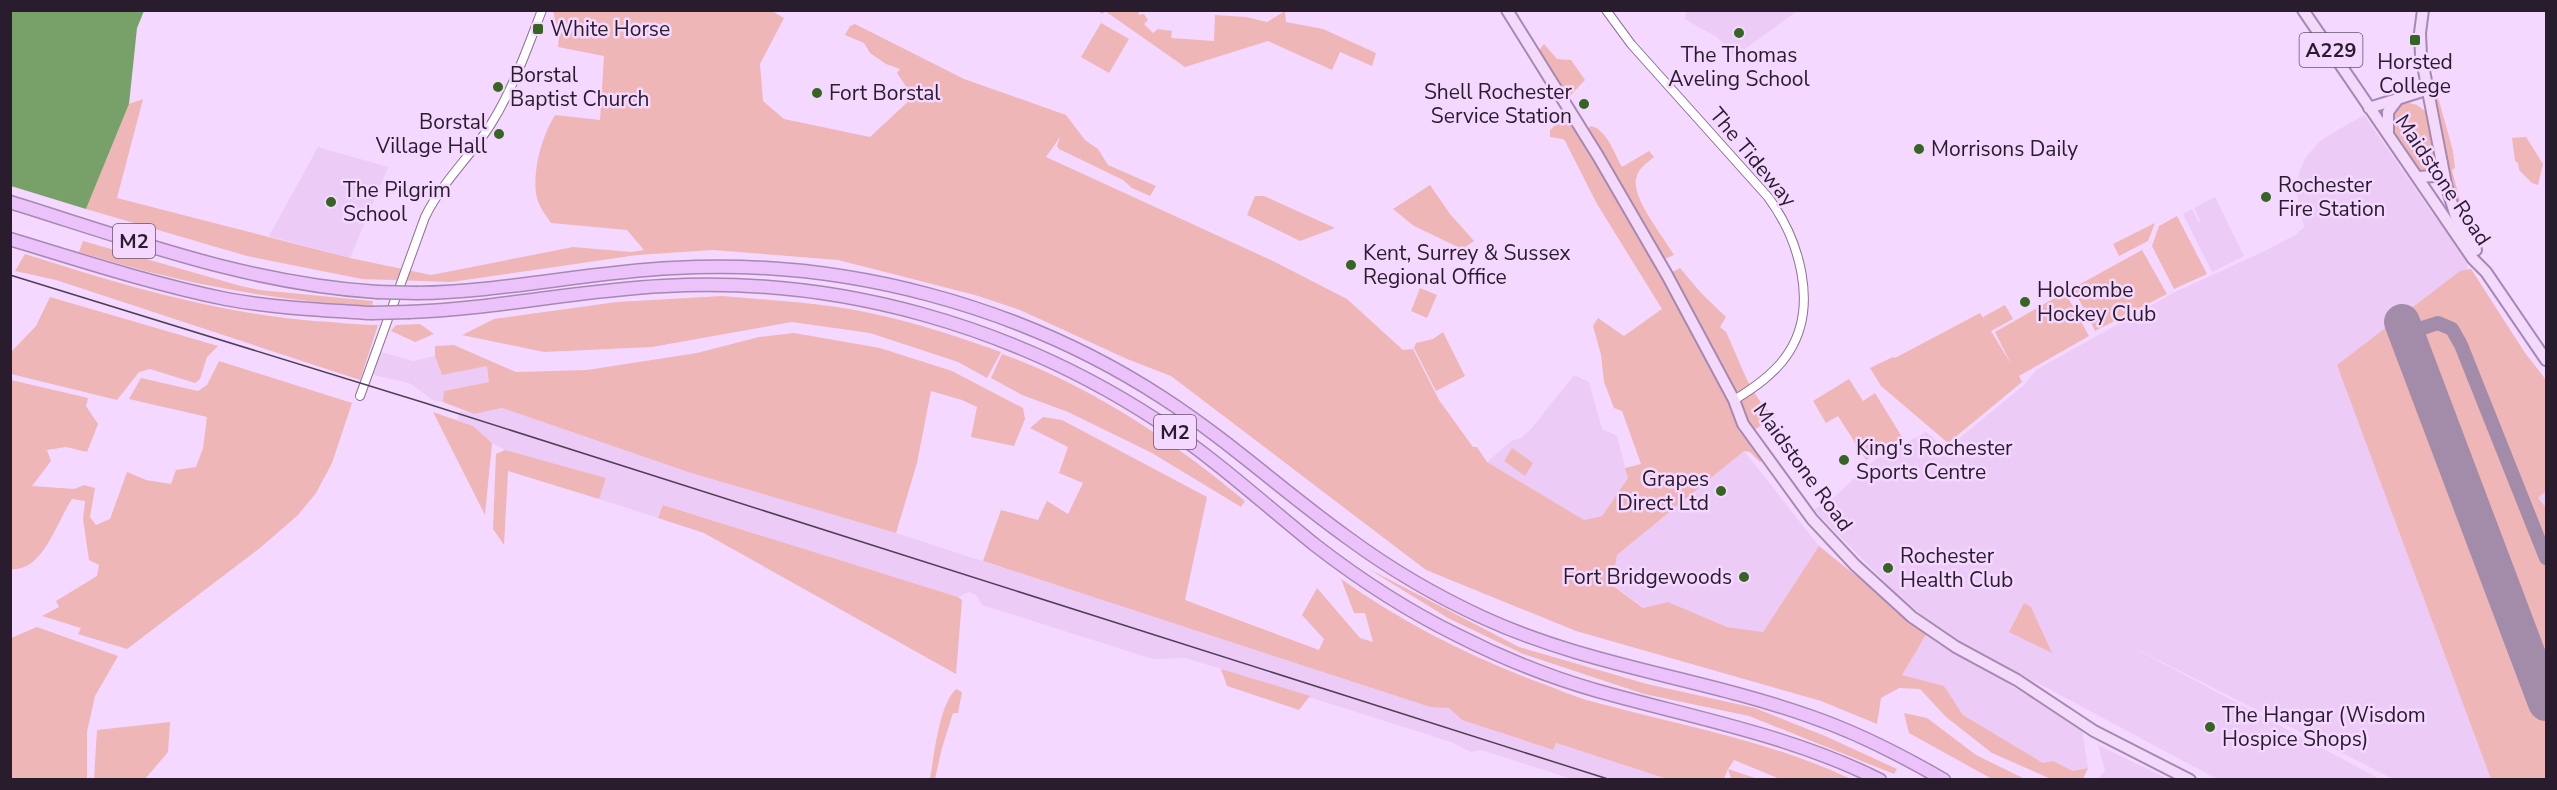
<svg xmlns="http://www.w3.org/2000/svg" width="2557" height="790" font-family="'Nunito Sans',sans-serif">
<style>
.built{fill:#eccbf7}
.green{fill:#efb6b7}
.water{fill:#78a069}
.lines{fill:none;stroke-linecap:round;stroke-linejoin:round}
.taxiway{stroke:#a28caa;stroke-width:14}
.runway{stroke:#a28caa;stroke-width:36}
.minor-casing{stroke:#8f6e99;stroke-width:10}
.major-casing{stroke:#a788b2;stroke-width:14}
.highway-casing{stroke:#a788b2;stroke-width:15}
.minor{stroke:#fff;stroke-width:8}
.major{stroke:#f3dafb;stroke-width:10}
.highway{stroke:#ebc2f9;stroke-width:12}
.rail{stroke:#4f3f54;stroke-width:1.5}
.highway-bridge-casing{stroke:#a788b2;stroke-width:15;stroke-linecap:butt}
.highway-bridge{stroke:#ebc2f9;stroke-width:12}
.poi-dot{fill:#366423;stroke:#f5d8ff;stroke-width:2}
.labels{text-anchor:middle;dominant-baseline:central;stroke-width:5;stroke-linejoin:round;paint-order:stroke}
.shield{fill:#f5d8ff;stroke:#66546c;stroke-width:1.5}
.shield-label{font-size:20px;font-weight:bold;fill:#291c2d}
.poi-label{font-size:21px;fill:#291c2d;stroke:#f5d8ff;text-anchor:start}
.street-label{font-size:21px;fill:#291c2d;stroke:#f5d8ff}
</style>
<rect width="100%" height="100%" fill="#f5d8ff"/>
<g class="built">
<path d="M1687,11H1797L1734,57L1717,37L1684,19Z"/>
<path d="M2364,115L2435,217L2450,233L2466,259L2468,270L2471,269L2525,353L2546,380V779H2393L2121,641L2380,779H2217L1942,632L1895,592L1814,510L1834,497L1877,458L1926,432L1946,449L2023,386L2036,370L2175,292L2265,251L2295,235L2304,227L2296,192L2298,176L2305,158L2321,140Z"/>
<path d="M318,147L388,167L350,258L269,236Z"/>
<path d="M2215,197L2244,256L2212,272L2183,214L2192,209L2198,222H2201L2194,208Z"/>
<path d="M381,352L413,361L435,356L442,375L487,366L490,382L444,391L443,402L433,400L409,383L373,375Z"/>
<path d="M1574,375L1589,382L1602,429L1617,436L1628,478L1602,516L1584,520L1487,462L1511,441L1521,438L1531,429Z"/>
<path d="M502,408L691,473L896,533L1430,707H1449L1462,720L1552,750L1555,743L1667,779H1572L1481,750L1471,752L1451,742L1186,658L1153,659L982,605L976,595L969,592L958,597L664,505L658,518L599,499L606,478L505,450L492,443L473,426L457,420L460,411L474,414Z"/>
<path d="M1744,451L1819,546L1763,632L1727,627L1668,602L1644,608L1612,584L1617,555Z"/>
<path d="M1927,633L2082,730L2088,768L2073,771L2053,761L2043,763L1963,715L1944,686L1901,675Z"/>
<path d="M2098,745L2168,779H2098L2105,771Z"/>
</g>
<g class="green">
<path d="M553,11H772L784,18L760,64L763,101L784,119L870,137L913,97L897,73L900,69L886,64L870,53L864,43L845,35L850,26L855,24L964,79L1066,115L1085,140L1098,149L1108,165L1156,186L1150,196L1132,188L1123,180L1059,149L1057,146L1060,137L1046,157L1273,261L1347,299L1403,350L1413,349L1439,400L1473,447H1477L1487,462L1584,520L1602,516L1628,478L1625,468L1641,464L1622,411L1614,408L1604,382L1601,355L1593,326L1598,318L1624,336L1662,309L1597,204L1565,141L1563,139L1550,137V130L1567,114L1583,132L1591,126C1607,130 1614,153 1622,167L1649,151L1654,157C1647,163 1638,168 1636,179C1632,199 1664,237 1674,255L1660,261L1667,275L1680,268L1701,293L1726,317L1720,327L1726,332C1740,361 1750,397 1775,417L1749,433L1766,457L1760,462L1750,452L1744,451L1617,555L1612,585L1643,608L1668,602L1727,627L1763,632L1819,546L1927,633L1902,675L1944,686L1963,715L2043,763L2053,761L2073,771L2088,768L2083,779H2051L1992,753L1946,717L1920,689L1899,688L1881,698L1877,724L1821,701L1576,631L1426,570L1171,376L1127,359L1020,310L975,295L838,260L713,250L637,255L451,282L362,279L247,256L86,209L129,104L143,99L117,198L350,258L431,275L573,247L631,252L644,250L627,230L551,223C545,214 537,204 536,193C533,168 542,136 555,115L600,120L604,56L558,47L559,36Z"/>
<path d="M1098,11H1138L1139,15L1144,14L1148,20L1144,24L1153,33L1158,29L1172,31L1171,38L1214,41L1215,15L1246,17L1267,22L1285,11L1286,22L1323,29L1376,53L1372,66L1340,52L1332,70L1268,41L1185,67L1105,11L1102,14Z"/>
<path d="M1101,23L1129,39L1109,73L1081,57Z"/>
<path d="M1544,44L1557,59L1571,60L1585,80L1563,103L1535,55Z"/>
<path d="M2436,90L2453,151L2455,168L2452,170L2460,201L2483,238L2475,239C2447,197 2443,145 2433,95Z"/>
<path d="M2410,103L2417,105L2428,113L2437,164L2436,171L2422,175L2390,128C2392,114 2394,105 2410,103Z"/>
<path d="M2526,137L2543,164L2538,185L2532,183L2519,170L2518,163L2515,161L2512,138Z"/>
<path d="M1430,185L1450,214L1474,241L1462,249L1414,226L1393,209Z"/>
<path d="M1255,196H1264L1335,228L1300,241L1247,215Z"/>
<path d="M2177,216L2207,274L2174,289L2152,246L2159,226Z"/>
<path d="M2155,223L2148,241L2119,256L2113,244Z"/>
<path d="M83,241L241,286L259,290L373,301L372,306C271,301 175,282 79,252Z"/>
<path d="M2142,250L2167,294L2095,331L2073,288Z"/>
<path d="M25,254C123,285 211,312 314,321C336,322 357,325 378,325L360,380L56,280L15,271Z"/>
<path d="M2471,269L2525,353L2546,380V491L2538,498L2546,508V779H2491L2337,365L2460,271Z"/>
<path d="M1420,288L1437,295L1427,318L1411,311Z"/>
<path d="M2065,292L2089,336L2019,376L2022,382L1948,443L1881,386L1870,368L1893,357L1895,358L1980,313L1987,324L1983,317L2005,305L2013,319L1991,331L2011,364L1995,332Z"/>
<path d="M722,296C766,300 810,302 855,310C905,319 953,335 1001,352L987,378L958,362L870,333L792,322L652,347L544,352L462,335L494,319L617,302Z"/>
<path d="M50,297L218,346L207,357L200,379L195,383L150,369L139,372L117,400L11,374V352L36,326Z"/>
<path d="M420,324L434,334L415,342L391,331L396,325Z"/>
<path d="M1443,332L1465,376L1436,391L1414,348L1416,343L1433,339Z"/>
<path d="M794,333L880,348L952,371L1023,408L1025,419L1014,446L971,437L977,407L962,400L931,391L917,463L896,533L691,473L502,408L474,414L443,402L444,391L489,382L487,366L442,375L435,356V346L454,345L516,372L587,370L697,353L759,337Z"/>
<path d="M1002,354C1091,386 1173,441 1245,501L1241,507L1152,453L1068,412L1022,395L991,378Z"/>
<path d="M219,361L352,403L332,463L316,493L298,515L260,548L127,649L78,634L81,628L42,616L59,607L56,601L97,576L99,565L89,560L83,519L85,501L72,499C57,521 43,572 11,569V380L88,398L86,406L98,424L87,452L66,447L47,450L51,461L32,486L74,489L84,485L95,488L90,517L96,525L110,519L127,472L146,480L171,484L176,470L196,467L203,448L207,417L129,399L141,378L198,391L207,385Z"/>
<path d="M1849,379L1863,401L1875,393L1902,437L1866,460L1838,416L1845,412L1826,423L1813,401Z"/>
<path d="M433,412L473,426L492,443L485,515Z"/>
<path d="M1043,417L1062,420L1207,497L1185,600L1319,650L1324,639L1302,615L1317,588L1360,638L1373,642L1365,613H1354L1341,579C1402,622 1468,656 1538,682C1555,688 1572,696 1590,701C1678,725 1768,740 1851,779H1780L1734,760L1728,769L1758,779H1731L1728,769L1724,779H1667L1556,743L1553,750L1462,720L1449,708L1430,707L983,561L1001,510L1038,520L1047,501L1068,514L1083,483L1059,473L1068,447L1030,428Z"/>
<path d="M1512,448L1533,463L1525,476L1504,461Z"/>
<path d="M505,450L606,478L599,499L508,471L504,545L493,529L496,454Z"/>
<path d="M663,505L958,597L962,600L956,674L704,533L658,518Z"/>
<path d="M1367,568L1519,647L1647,684L1755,708L1825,736L1897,769L1894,774L1749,716L1644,694L1523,654L1448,618Z"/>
<path d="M2024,603L2031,607L2052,653L2009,632Z"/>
<path d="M37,627L118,656L95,696L87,732V779H11V638Z"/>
<path d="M1221,669L1310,696L1299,710L1227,686Z"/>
<path d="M956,689L962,692L958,713H953L942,748L935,779H930C934,756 939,705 956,689Z"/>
<path d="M1904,713L1927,718L1976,755L2025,779H1992L1909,733Z"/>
<path d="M170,722L168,752L145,779H94L97,730Z"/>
</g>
<path class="water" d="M10,11H144L137,28L129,104L86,209L11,186Z"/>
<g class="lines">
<path class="taxiway" d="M2407,333L2438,323L2452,329L2461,345L2546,558"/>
<path class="runway" d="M2402,322L2546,703"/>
<g class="minor-casing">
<g id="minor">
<path d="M1606,10L1631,44L1768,197C1799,239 1819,305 1789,352C1776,373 1754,388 1734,400"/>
<path d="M360,396L425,217C442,182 471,156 491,124C513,89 527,49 542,10"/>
</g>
</g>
<g class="major-casing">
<g id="major">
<path d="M1507,10L1598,156L1667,275L1734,400L1743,424L1812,519L1855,565L1912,617L1956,647L2017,680L2094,731L2190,780"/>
<path d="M2303,10L2473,259L2486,272L2546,360"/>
<path d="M2423,10L2420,33L2421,55L2446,184L2456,217L2476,250"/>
<path d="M2369,108L2429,89"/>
<path d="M2388,131V112L2397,100"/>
<path d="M2419,177L2434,176L2442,163"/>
</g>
</g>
<g class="highway-casing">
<g id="highway">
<path d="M10,202C132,240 249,284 377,292"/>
<path d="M10,239C82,261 153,284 226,299C274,308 323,310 372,313"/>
<path d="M417,293C503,292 587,272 673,268C843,258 1020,305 1163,398C1228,440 1285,493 1348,538C1390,569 1436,596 1484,618C1588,666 1702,678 1809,716C1856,732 1901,755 1944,780"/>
<path d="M409,312C495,309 579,290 664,286C838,276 1013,326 1158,421C1214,458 1263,503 1315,545C1359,579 1406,610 1457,635C1502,658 1549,677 1598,691C1694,718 1790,735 1880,780"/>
</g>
</g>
<use href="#minor" class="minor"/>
<use href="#major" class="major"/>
<use href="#highway" class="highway"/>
<path class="rail" d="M10,275L425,403L1611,780"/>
<g class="highway-bridge-casing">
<g id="highway-bridge">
<path d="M377,292L417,293"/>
<path d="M372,313L409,312"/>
</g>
</g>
<use href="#highway-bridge" class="highway-bridge"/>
</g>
<g class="poi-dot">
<rect x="532" y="23" width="12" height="12" rx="3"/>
<circle cx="1739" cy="33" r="6"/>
<rect x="2409" y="34" width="12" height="12" rx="3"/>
<circle cx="498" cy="87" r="6"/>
<circle cx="817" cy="93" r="6"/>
<circle cx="1584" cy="104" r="6"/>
<circle cx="499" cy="134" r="6"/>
<circle cx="1919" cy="149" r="6"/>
<circle cx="2266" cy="197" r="6"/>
<circle cx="331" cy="202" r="6"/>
<circle cx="1351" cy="265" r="6"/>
<circle cx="2025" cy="302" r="6"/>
<circle cx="1844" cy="460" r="6"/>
<circle cx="1721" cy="491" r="6"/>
<circle cx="1888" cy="568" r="6"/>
<circle cx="1744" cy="577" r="6"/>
<circle cx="2210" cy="727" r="6"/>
</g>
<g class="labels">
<g class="shield">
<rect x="2299.5" y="33" width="63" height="34" rx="4.5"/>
<rect x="113" y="224" width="42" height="34" rx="4.5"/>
<rect x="1154" y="415" width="42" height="34" rx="4.5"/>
</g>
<g class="shield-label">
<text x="2331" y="50">A229</text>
<text x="134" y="241">M2</text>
<text x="1175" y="432">M2</text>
</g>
<g class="poi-label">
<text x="550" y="29">White Horse</text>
<text x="1739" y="55" text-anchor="middle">The Thomas<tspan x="1739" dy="24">Aveling School</tspan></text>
<text x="2415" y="62" text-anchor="middle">Horsted<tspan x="2415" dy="24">College</tspan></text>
<text x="510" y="75">Borstal<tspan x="510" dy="24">Baptist Church</tspan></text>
<text x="1572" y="92" text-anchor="end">Shell Rochester<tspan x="1572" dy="24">Service Station</tspan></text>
<text x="829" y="93">Fort Borstal</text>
<text x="487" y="122" text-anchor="end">Borstal<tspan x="487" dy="24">Village Hall</tspan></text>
<text x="1931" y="149">Morrisons Daily</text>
<text x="2278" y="185">Rochester<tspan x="2278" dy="24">Fire Station</tspan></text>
<text x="343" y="190">The Pilgrim<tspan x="343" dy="24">School</tspan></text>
<text x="1363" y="253">Kent, Surrey &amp; Sussex<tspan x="1363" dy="24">Regional Office</tspan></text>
<text x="2037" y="290">Holcombe<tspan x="2037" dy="24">Hockey Club</tspan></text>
<text x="1856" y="448">King's Rochester<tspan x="1856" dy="24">Sports Centre</tspan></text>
<text x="1709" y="479" text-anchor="end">Grapes<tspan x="1709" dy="24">Direct Ltd</tspan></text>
<text x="1900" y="556">Rochester<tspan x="1900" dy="24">Health Club</tspan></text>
<text x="1732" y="577" text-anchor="end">Fort Bridgewoods</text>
<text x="2222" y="715">The Hangar (Wisdom<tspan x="2222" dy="24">Hospice Shops)</tspan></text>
</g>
<g class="street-label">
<text transform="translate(1753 157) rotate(50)">The Tideway</text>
<text transform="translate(2443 180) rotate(56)">Maidstone Road</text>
<text transform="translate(1803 467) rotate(54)">Maidstone Road</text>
</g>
</g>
<rect width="2557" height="790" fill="none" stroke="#291c2d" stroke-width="24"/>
</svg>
